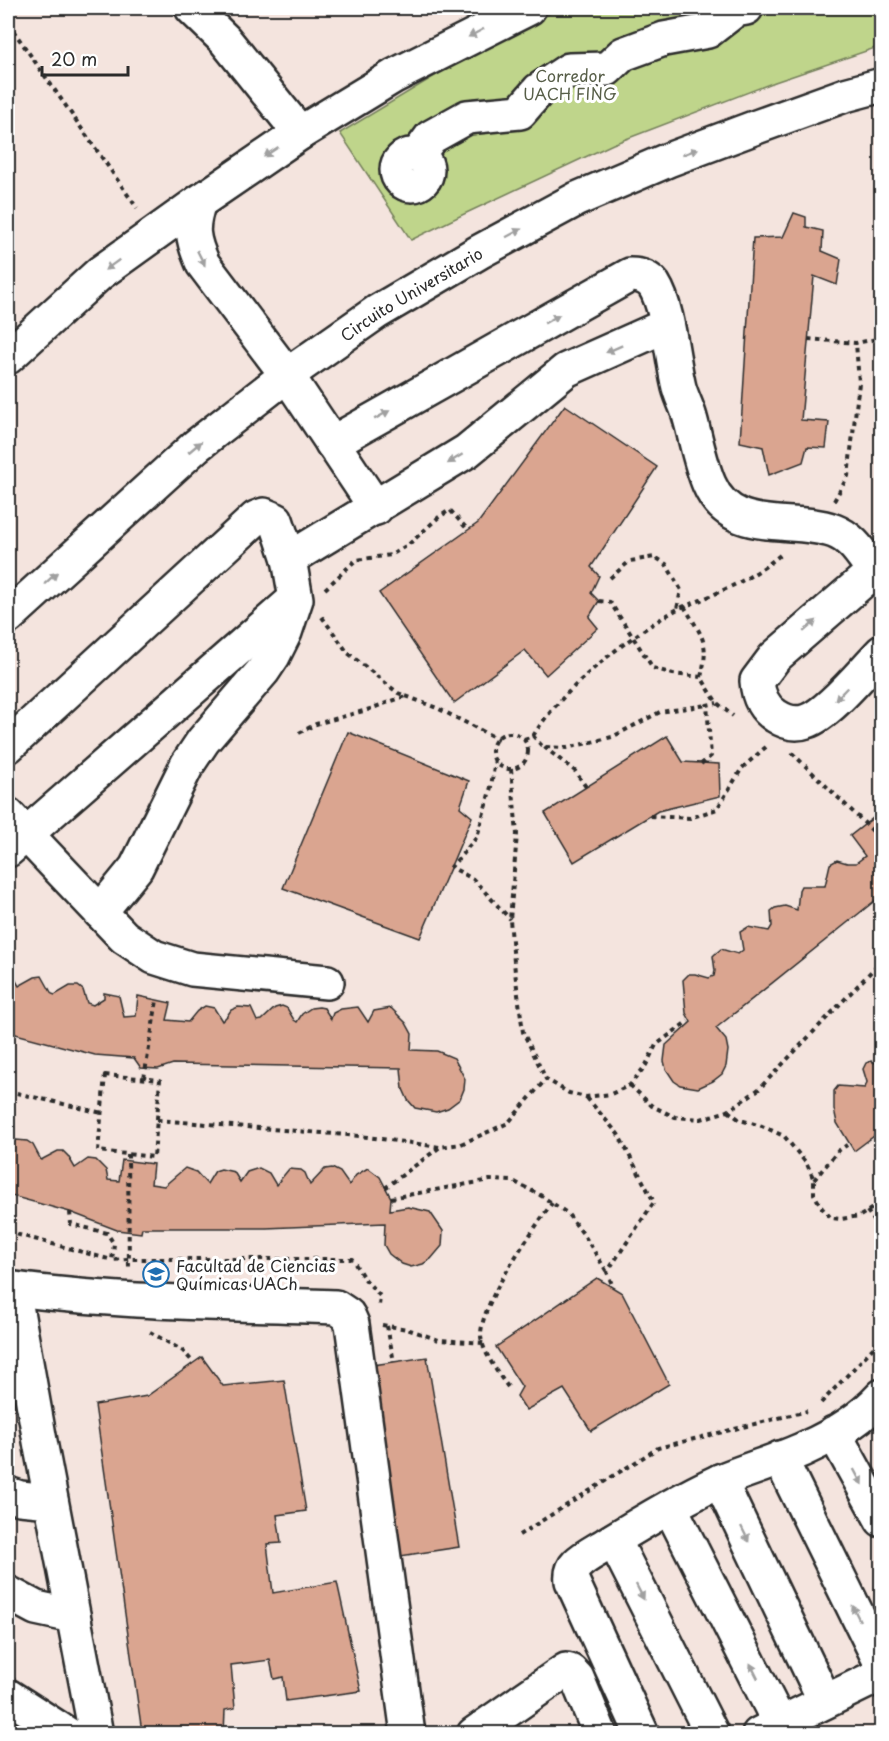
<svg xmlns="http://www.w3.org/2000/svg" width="889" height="1741" font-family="'Playpen Sans',sans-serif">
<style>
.green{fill:#bfd58b;stroke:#75805b;stroke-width:1.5}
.building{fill:#daa590;stroke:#2b2b2b;stroke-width:1.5}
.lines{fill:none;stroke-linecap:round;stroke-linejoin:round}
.minor-casing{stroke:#2b2b2b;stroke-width:38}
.major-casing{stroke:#2b2b2b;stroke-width:38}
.path{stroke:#2b2b2b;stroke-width:4;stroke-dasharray:4.5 4.5;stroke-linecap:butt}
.minor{stroke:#fff;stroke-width:33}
.major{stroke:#fff;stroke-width:33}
.oneway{fill:#a0a0a0}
.labels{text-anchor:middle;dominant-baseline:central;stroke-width:6;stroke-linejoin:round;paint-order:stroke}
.park-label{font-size:16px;fill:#575e48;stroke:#fff}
.street-label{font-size:16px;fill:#2b2b2b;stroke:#fff}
.poi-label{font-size:16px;fill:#2b2b2b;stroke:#fff;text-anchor:start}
</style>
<rect width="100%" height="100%" fill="#f4e4de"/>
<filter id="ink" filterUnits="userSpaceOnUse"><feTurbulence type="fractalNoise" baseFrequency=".0167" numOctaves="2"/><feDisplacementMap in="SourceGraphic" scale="12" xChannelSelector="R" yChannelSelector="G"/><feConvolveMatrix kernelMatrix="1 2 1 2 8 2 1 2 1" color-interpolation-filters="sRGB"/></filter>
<g filter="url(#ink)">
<path class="green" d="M560,8H881V46L775,82L613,144L462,215L411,240L340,133L453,65Z"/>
<g class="building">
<path d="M794,213L806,217V227L823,231L822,251L841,259L837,285L814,276L801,420L829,422L826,448L807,447L803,462L769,475L763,447L740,442L753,238L783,237Z"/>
<path d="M565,405L657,467L591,567L599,576L591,593L599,601L589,617L598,628L546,675L525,650L454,703L379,593L478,523Z"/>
<path d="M348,732L469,781L460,807L472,817L420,938L283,888Z"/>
<path d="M667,736L683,762L719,764L720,796L658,811L574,862L545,813Z"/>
<path d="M873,818L882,827V895L716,1028L726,1040L728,1050L726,1066L722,1074L713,1081L698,1088L680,1085L674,1081L666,1069L664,1061L666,1045L691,1022L686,1013L683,980L689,974H695L709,978L714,976L715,971L713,956L715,954L721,949L738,954L743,950L740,932L748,927L769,931L772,926L771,911L775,908L785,906L797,910L799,890L801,886H825L830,864L837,860L847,863H856L865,856L850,836Z"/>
<path d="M8,969L12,974L19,986L35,977L42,976L52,994L55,995L70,986H78L83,990L87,1003L93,1005L104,998V993L119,996L124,1017L136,1016L138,996L171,1003L167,1020L188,1022L197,1011L205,1006L214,1008L222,1021L227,1016L231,1010L238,1007L251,1008L257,1021L262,1020L275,1008L282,1006L287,1008L294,1020L297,1022L302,1014L311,1008L319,1007L324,1008L331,1019L333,1013L341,1009L358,1007L368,1022L374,1011L391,1008L406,1023L412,1034L411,1050L437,1051L454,1058L465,1079L464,1089L460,1099L448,1108L436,1112L415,1108L408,1100L403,1089L401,1068L173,1064L158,1069L141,1068L134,1058L95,1055L8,1032Z"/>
<path d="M871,1061L882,1066V1130L854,1151L837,1123L834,1109V1091L838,1086L865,1088L867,1082L863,1069L866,1063Z"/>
<path d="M16,1140L27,1141L33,1145L41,1160L58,1151H63L68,1156L75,1168L88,1159L96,1160L106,1170L108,1180L119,1181L122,1160L153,1164L151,1184L164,1186L185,1168L196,1172L207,1184L215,1171L221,1169L234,1172L240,1182L247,1172L259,1168L269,1173L276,1185L289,1169L301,1170L305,1173L310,1185L325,1169L332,1168L340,1172L349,1185L356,1175L368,1168L380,1177L391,1198L390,1210L408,1207L430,1212L443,1231L442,1246L431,1259L423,1264L411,1267L402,1264L389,1254L384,1245L385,1223L266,1228H142L141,1233L117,1230L70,1212L8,1195V1147Z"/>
<path d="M597,1278L622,1293L669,1384L591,1431L564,1389L526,1410L517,1396L522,1387L496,1347Z"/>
<path d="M202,1357L223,1386L284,1380L306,1511L277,1515L281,1543L267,1544L273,1593L337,1582L361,1691L286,1701L283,1677L274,1679L270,1660L231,1665L235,1708L225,1710L224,1734H146L141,1725L95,1405L147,1396Z"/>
<path d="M427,1357L459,1547L394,1557L360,1367Z"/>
</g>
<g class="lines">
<g class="minor-casing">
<g id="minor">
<path d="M192,8L225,40L300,133"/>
<circle cx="412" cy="170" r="15"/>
<path d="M417,156L431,137L467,117L520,112L539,90L569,70L607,69L623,54L664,39L708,31L735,10L746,8"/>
<path d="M199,202C190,228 192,239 203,264L287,375L376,508"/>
<path d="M332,443L630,275C640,275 648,277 654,285C668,307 672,357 678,383C680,395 687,406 690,418C696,439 700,463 709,484C732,538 791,515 834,531C858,540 865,563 882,580"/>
<path d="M289,559L467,451L566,370L667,325"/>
<path d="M873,572L775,657L757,681C758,695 763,708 776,716C785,722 796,725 807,721C829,714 864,670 882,652"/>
<path d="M8,746L256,518L264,515L276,520L289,559L296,599L285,632L273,656L263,671L203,741L187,765L136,868L100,912"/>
<path d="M8,815L124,937L154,957L192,969L327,982"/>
<path d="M8,850L294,600"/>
<path d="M8,1288C116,1303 227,1303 336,1307L348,1315L352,1324L408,1734"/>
<path d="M13,1289L41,1447L96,1734"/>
<path d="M834,1433L882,1520"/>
<path d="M780,1458L882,1665"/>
<path d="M720,1481L825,1701"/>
<path d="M8,1494L20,1498L51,1501"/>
<path d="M670,1507L780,1724"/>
<path d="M614,1540L712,1734"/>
<path d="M8,1593L36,1608L73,1616"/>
<path d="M8,1696L67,1734"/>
<path d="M474,1734L566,1670L570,1671L577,1678L600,1734"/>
<path d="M642,1734L572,1581C571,1574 572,1569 577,1564C585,1556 598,1550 607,1544C644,1521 681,1499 720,1481C748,1469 778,1461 806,1448C833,1436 862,1418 882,1396"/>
<path d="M759,1734L882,1674"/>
</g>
</g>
<g class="major-casing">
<g id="major">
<path d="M8,357L100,273L199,202L300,133L394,76L529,8"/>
<path id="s1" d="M8,617L196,446L287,375L377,312L479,252L577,199L668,160L759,126L845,95L882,85"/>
</g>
</g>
<g class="path">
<path d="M8,23L137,208"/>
<path d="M808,339L856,343L882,338"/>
<path d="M834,501L848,476L859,383L856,343"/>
<path d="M610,578L630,561L655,557L666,564L681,590L677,609"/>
<path d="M325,589L356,560L391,555L409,544L439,517L450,510L468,530"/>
<path d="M599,601L610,602L653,668L673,674L701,677"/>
<path d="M684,606C702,637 710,641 701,677L717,703L733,716"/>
<path d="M322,617L348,653L398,693L437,708L498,739"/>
<path d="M299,733L316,724L367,710L406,696"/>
<circle cx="510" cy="751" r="18"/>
<path d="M533,736C562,689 626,638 676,610C685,605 696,603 705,598C732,587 758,574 780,555"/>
<path d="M524,739L533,736L543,747L567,748L612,737L660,712L707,705"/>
<path d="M544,747L575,771L586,787"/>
<path d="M792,753L882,840"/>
<path d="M495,759L491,787L477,837L451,867L473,879L510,919"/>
<path d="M701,764L711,756L707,705L717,703"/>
<path d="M511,769L517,834L510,920L515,972L523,1032L546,1079L569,1093L586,1097L611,1094L630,1085L646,1065L656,1045L688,1021"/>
<path d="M650,816L690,818L717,809L742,768L767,746"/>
<path d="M105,1075L160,1080L154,1157L98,1151Z"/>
<path d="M144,1078L157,1000"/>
<path d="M630,1085L652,1106L675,1117L701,1119L728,1111L759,1089L882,960"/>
<path d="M8,1091L102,1113"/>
<path d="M587,1098L618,1134L654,1202L607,1272L613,1287"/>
<path d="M728,1111L740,1120L762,1126L784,1136L807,1164L814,1180V1194L822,1208L831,1218L841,1219L860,1216L882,1202"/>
<path d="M157,1120L360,1136L440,1147"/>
<path d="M128,1154L129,1270"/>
<path d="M814,1180L838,1151L847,1145"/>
<path d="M385,1188L440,1147L461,1144L508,1123L546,1079"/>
<path d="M391,1198L490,1180L513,1181L540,1195L567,1213L584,1235L607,1272"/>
<path d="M867,1211L882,1231"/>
<path d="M70,1212L71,1224L107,1233L114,1244L112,1260L129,1259H352L363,1277L380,1296L379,1306"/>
<path d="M8,1232L112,1260"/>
<path d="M382,1325L407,1329L439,1340L484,1343"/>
<path d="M387,1326L394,1362"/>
<path d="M150,1332L183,1351L192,1361"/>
<path d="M508,1387C499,1375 480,1348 481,1334C482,1300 532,1232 552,1203"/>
<path d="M821,1403L874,1347L882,1334"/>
<path d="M519,1535L658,1448L807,1411"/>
</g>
<use href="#minor" class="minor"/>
<use href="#major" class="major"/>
</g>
<defs><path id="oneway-solid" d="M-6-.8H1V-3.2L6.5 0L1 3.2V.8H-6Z" transform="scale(1.5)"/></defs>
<g class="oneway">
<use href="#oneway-solid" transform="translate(476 33) rotate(152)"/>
<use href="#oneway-solid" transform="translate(271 152) rotate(146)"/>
<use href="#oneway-solid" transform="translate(690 152) rotate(-21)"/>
<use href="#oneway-solid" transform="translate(514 233) rotate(-28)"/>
<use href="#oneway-solid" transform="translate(201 258) rotate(63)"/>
<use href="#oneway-solid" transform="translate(112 265) rotate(144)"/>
<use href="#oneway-solid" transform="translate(552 319) rotate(-29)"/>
<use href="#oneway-solid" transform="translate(614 349) rotate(156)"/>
<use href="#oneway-solid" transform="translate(382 415) rotate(-29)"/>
<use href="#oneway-solid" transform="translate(195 447) rotate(-40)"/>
<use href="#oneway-solid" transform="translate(455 459) rotate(148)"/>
<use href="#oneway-solid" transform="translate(51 578) rotate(-42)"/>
<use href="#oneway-solid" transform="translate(810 626) rotate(-41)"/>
<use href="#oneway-solid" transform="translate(841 694) rotate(134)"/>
<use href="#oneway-solid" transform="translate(858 1477) rotate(62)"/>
<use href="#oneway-solid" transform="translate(745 1534) rotate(64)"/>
<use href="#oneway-solid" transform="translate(640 1592) rotate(63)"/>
<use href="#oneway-solid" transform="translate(856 1613) rotate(-116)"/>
<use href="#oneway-solid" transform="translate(754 1671) rotate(-117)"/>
</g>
</g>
<defs>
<g id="school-ring" transform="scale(1.35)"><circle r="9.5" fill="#fff" stroke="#1f6fb2" stroke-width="1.5"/><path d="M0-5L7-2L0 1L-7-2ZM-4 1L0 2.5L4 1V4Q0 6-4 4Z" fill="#1f6fb2"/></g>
</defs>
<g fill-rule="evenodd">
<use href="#school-ring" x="156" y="1274"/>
</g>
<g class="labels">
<g class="park-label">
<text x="570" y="75">Corredor<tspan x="570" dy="18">UACH FING</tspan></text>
</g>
<g class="street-label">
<text stroke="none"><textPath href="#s1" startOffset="518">Circuito Universitario</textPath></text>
</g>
<g class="poi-label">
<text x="176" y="1265">Facultad de Ciencias<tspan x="176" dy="18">Químicas UACh</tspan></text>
</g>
</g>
<rect width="889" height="1741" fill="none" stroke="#fff" stroke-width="30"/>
<rect x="15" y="15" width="859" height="1711" fill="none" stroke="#2b2b2b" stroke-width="2" filter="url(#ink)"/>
<path d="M42 66v9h86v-9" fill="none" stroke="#2b2b2b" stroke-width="3"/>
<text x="51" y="66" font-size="18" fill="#2b2b2b" stroke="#ffffff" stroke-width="4.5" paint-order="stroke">20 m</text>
</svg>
